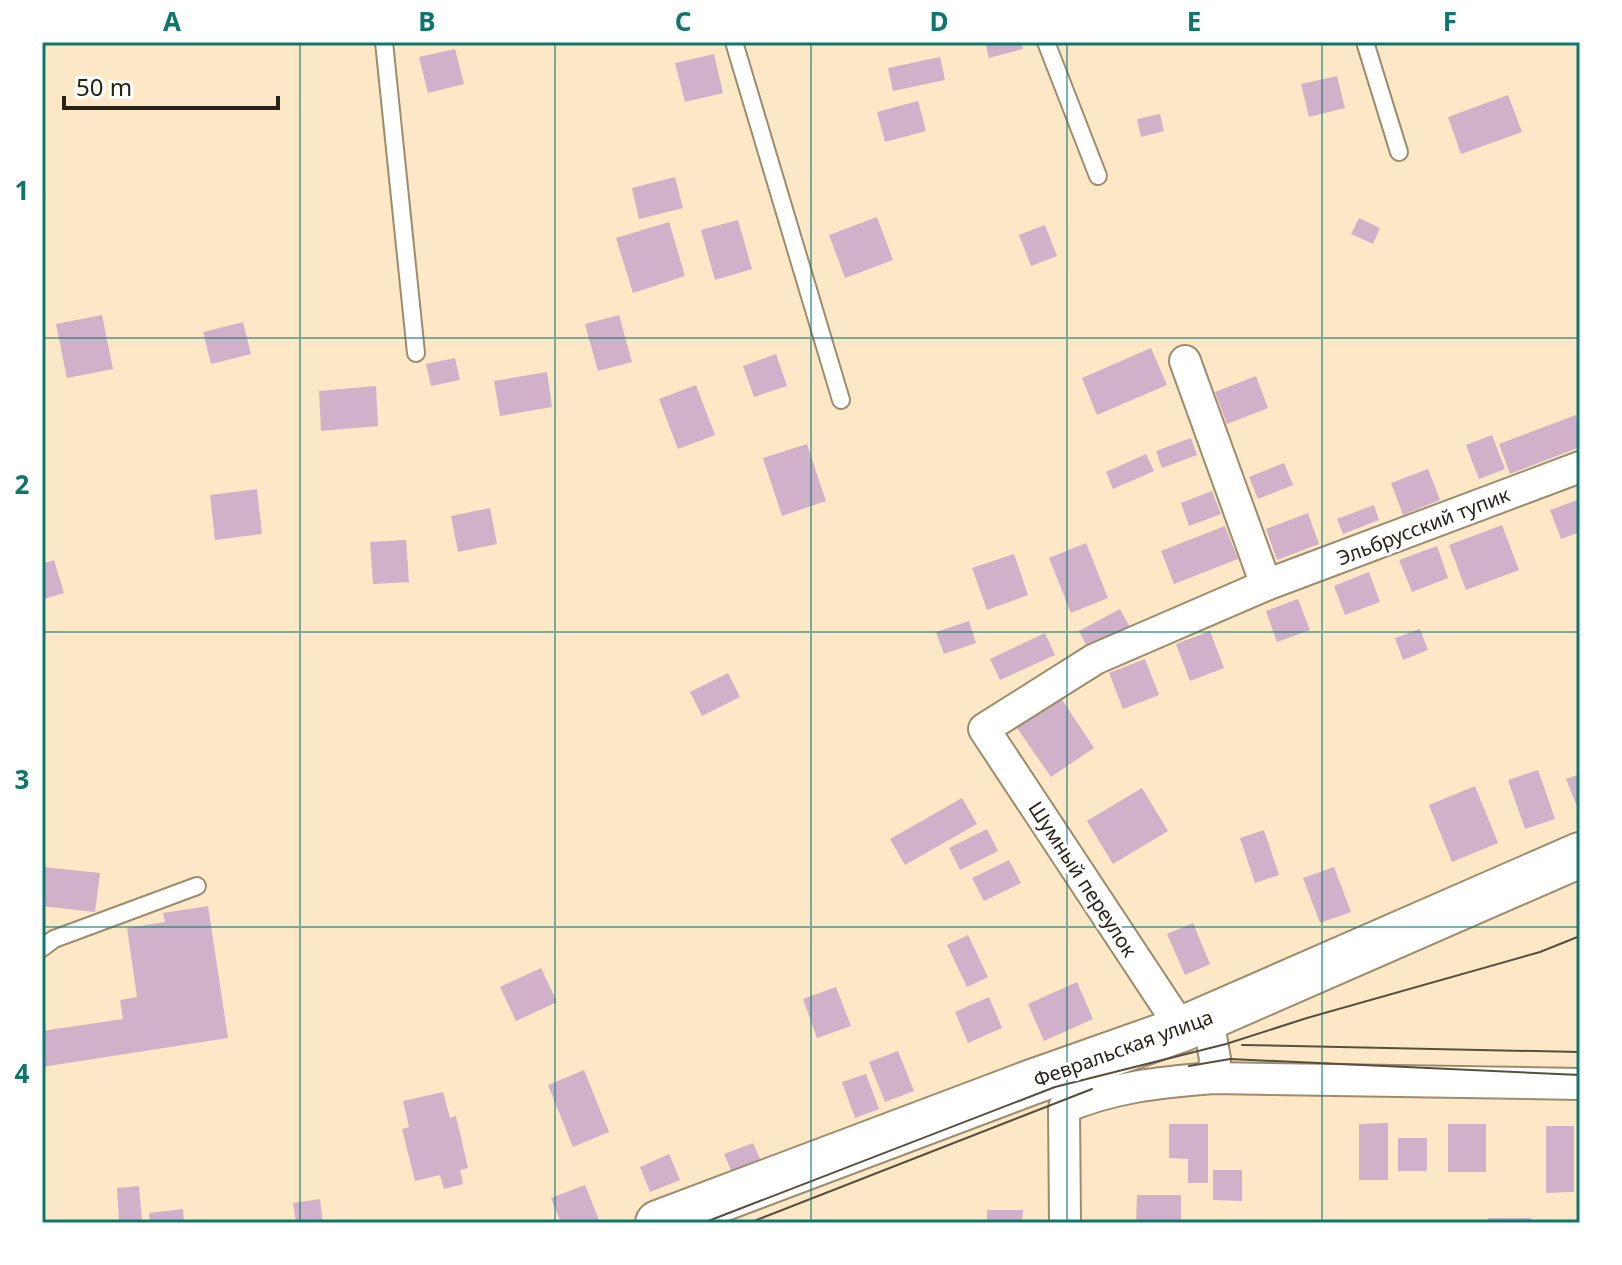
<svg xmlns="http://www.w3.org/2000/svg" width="1622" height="1265" font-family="'Noto Sans',sans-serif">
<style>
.building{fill:#d0b1c9}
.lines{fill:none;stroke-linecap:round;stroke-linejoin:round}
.lane-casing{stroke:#9d8b6c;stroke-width:20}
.street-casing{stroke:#9d8b6c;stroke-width:34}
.secondary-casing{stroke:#9d8b6c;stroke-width:48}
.lane{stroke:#fff;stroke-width:16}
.street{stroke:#fff;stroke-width:30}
.secondary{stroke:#fff;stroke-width:44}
.tram{stroke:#584e3d;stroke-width:2}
.grid{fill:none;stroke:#0f766e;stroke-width:2;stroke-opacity:0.55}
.labels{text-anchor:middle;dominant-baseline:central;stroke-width:6;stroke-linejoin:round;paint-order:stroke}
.street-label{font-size:20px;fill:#292216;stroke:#fff}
.neatline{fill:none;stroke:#0f766e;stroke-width:3}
.grid-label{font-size:26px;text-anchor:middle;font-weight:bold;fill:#0f766e}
</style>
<rect width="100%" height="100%" fill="#fce8c7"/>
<g class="building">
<path d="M985,42H1021L1023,49L989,58Z"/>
<path d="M455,49L464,84L428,93L419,57Z"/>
<path d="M714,54L723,93L685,102L675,63Z"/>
<path d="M940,57L945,80L893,91L888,68Z"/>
<path d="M1337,76L1345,108L1309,117L1301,84Z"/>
<path d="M1508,95L1522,132L1461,154L1448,117Z"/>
<path d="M918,101L926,131L885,142L877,112Z"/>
<path d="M1160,114L1164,131L1141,137L1137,119Z"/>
<path d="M675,177L683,208L639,219L632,188Z"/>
<path d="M877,217L893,260L845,278L829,235Z"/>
<path d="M1359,218L1380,228L1373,244L1351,234Z"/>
<path d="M738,220L752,269L715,280L701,230Z"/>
<path d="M669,222L685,276L633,293L616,238Z"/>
<path d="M1045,225L1057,256L1031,266L1019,235Z"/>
<path d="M102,315L113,369L67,378L56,324Z"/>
<path d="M619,315L632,362L598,371L585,324Z"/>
<path d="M243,322L251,354L211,364L203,332Z"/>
<path d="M1151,348L1167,385L1097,415L1082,378Z"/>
<path d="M776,354L787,386L754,397L743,366Z"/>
<path d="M455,358L460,380L431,386L426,364Z"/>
<path d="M547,372L552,407L500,416L494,381Z"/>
<path d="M1256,376L1268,408L1227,424L1215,392Z"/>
<path d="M696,385L715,435L678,449L659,399Z"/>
<path d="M376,386L378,426L321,431L319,391Z"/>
<path d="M1576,415L1580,426V447L1510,474L1499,444Z"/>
<path d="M1492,435L1505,469L1479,479L1466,445Z"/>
<path d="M1191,438L1197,455L1162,468L1156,451Z"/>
<path d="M807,444L826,501L782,516L763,458Z"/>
<path d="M1146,454L1154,471L1113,489L1106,472Z"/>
<path d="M1284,463L1293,485L1258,499L1249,477Z"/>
<path d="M1428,469L1440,500L1403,515L1391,483Z"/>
<path d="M257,489L262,534L215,540L210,495Z"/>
<path d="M1212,491L1221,514L1189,526L1181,503Z"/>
<path d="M1580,499V532L1561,539L1550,510Z"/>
<path d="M1374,505L1379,520L1343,534L1337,519Z"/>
<path d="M490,508L497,544L458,552L451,516Z"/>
<path d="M1308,513L1319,544L1277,560L1266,529Z"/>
<path d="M1502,525L1519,570L1466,590L1449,545Z"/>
<path d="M1225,526L1238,559L1174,584L1161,551Z"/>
<path d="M406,540L409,582L373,584L370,542Z"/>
<path d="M1086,543L1108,598L1071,613L1049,558Z"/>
<path d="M1437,546L1448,578L1412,592L1399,560Z"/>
<path d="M1014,554L1028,595L987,610L972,568Z"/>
<path d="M54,560L64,593L44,599L42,564Z"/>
<path d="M1369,572L1380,602L1345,615L1334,586Z"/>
<path d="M1298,599L1310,630L1277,642L1266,611Z"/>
<path d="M1120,609L1131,629L1089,651L1079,631Z"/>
<path d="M969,621L976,643L944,654L936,632Z"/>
<path d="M1420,629L1428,650L1403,660L1395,638Z"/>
<path d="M1210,631L1224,668L1190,681L1176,644Z"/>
<path d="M1045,633L1055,655L1000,680L990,659Z"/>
<path d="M1145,659L1159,695L1123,709L1109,673Z"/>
<path d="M728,673L740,697L702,716L690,692Z"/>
<path d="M1059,695L1094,748L1051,777L1015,725Z"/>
<path d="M1538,770L1555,819L1525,829L1508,780Z"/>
<path d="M1580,774V808L1578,809L1566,779Z"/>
<path d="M1475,786L1498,843L1452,862L1429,805Z"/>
<path d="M1142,788L1168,831L1113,864L1087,821Z"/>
<path d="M962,798L977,824L905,865L890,839Z"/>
<path d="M987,829L998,851L960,870L949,848Z"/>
<path d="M1264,830L1279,875L1255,883L1240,838Z"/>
<path d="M1009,860L1021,883L984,901L972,878Z"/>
<path d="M42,867L100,873L95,912L42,906Z"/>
<path d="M1334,867L1351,912L1320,923L1303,878Z"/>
<path d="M208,906L228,1038L42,1067V1031L123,1019L120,1000L137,997L127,928L165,922L163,913Z"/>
<path d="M1193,923L1210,964L1185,975L1167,934Z"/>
<path d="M968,935L988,977L967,987L947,945Z"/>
<path d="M541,968L557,1002L516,1021L500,987Z"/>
<path d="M1077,982L1093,1019L1044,1041L1028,1004Z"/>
<path d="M836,987L851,1026L817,1038L803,999Z"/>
<path d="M989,997L1002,1028L968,1043L955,1012Z"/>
<path d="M898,1051L914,1091L885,1102L869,1062Z"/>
<path d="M584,1070L609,1132L573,1147L548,1085Z"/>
<path d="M866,1074L879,1109L855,1118L842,1082Z"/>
<path d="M443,1092L450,1118L456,1116L468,1168L460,1170L463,1184L444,1189L440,1175L415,1181L402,1129L409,1127L403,1101Z"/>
<path d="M1388,1123V1180H1359V1124Z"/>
<path d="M1169,1124H1208V1183H1188V1159L1169,1158Z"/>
<rect x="1448" y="1124" width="38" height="48"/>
<path d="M1546,1126H1574V1192L1546,1193Z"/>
<rect x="1398" y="1138" width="29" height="33"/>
<path d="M753,1143L761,1161L732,1173L724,1154Z"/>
<path d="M669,1154L680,1180L650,1192L640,1167Z"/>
<path d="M1213,1170H1242V1201L1213,1200Z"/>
<path d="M585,1185L599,1220L591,1223H561L551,1198Z"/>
<path d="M139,1186L142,1220L119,1222L117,1188Z"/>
<path d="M1137,1195H1181V1223H1136Z"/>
<path d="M320,1199L323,1223H296L293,1203Z"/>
<path d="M183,1209L184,1223H150L149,1213Z"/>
<path d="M987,1210H1023L1022,1223H987Z"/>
<rect x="1488" y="1218" width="43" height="5"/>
</g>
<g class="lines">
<g class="lane-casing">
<g id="lane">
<path d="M384,42L416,353"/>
<path d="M734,42L841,400"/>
<path d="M1046,42L1098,176"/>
<path d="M1365,42L1399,152"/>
<path d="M42,948L54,939L197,886"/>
</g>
</g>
<g class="street-casing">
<g id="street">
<path d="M1185,361L1266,585"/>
<path d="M1208,1019L1215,1059L1213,1078"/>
<path d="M1182,1029L984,729L1095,659L1266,585L1580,467"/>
<path d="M1065,1223L1064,1108C1111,1087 1162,1082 1213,1078L1580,1084"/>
</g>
</g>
<g class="secondary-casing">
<path id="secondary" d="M658,1223L1032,1082L1182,1029L1580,855"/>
</g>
<use href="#lane" class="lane"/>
<use href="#street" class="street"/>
<use href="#secondary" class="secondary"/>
<g class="tram">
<path d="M1242,1045L1580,1052"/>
<path d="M1189,1066L1230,1059L1580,1075"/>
<path d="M703,1223L1055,1087L1226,1044L1307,1018L1540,952L1580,936"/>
<path d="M749,1223L1092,1089"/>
</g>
</g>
<path class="grid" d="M300,42V1223M555,42V1223M811,42V1223M1067,42V1223M1322,42V1223M42,338H1580M42,632H1580M42,927H1580"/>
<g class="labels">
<g class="street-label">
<text transform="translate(1423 526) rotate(-21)">Эльбрусский тупик</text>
<text transform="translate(1083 879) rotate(57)">Шумный переулок</text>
<text transform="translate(1123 1048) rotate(-20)">Февральская улица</text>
</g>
</g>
<rect width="1622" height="1265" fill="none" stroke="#ffffff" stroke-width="88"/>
<path d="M64 96v12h214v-12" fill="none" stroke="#292216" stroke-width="4"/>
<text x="76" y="96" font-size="24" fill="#292216" stroke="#ffffff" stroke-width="6" paint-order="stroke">50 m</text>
<rect x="44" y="44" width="1534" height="1177" class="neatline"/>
<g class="grid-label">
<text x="172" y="31">A</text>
<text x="427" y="31">B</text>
<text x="683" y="31">C</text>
<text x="939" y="31">D</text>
<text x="1194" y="31">E</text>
<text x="1450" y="31">F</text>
<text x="22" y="200">1</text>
<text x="22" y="494">2</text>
<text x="22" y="789">3</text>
<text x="22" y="1083">4</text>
</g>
</svg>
